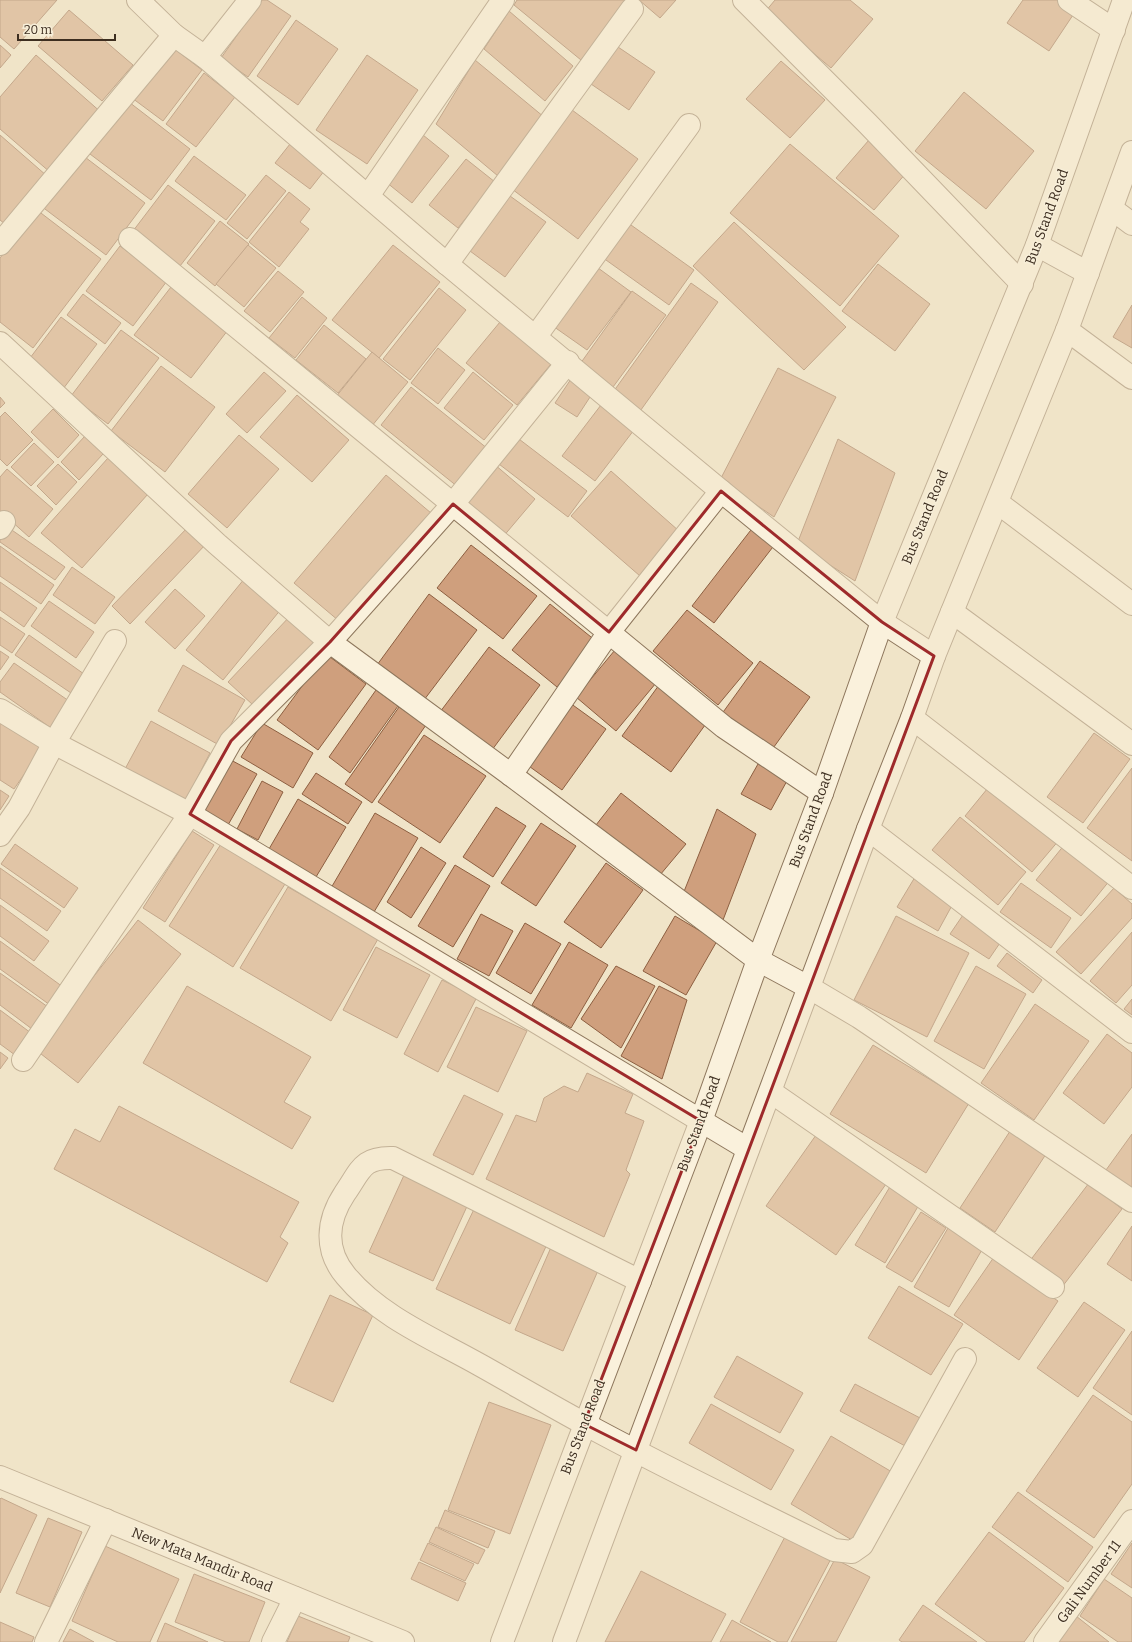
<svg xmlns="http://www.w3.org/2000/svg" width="1132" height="1642" font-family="Bitter,serif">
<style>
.building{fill:#cf9f7d;stroke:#8d5f41}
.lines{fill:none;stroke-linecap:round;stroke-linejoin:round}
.minor-casing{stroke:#8d765c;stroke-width:24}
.minor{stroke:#faf1dc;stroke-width:22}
.marked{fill:none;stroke:#9e2a2b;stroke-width:3;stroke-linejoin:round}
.labels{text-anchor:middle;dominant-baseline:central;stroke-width:3;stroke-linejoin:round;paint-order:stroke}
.street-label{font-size:14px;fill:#3d2e20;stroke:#f7eed8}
</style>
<rect width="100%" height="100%" fill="#f0e4c8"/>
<g class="building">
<path d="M0,0H57L14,49L0,37Z"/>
<path d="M262,0H267L291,16L248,77L221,58Z"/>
<path d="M517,0H628L581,60L514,5Z"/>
<path d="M639,0H676L660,18Z"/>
<path d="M775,0H850L873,19L831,68L765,12Z"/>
<path d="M1023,0H1058L1075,12L1049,51L1007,23Z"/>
<path d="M69,10L133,65L102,101L38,46Z"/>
<path d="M509,11L573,66L545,101L484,49Z"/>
<path d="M296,20L338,49L298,105L257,76Z"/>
<path d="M0,45L11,55L0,68Z"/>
<path d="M172,47L202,70L163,121L132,98Z"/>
<path d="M618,47L655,72L629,110L591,84Z"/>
<path d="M36,55L103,114L51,173L0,129V97Z"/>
<path d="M367,55L418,90L367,164L316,130Z"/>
<path d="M475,60L544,117L498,176L436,124Z"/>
<path d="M781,61L825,100L790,138L746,99Z"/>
<path d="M204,73L235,97L196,147L166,124Z"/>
<path d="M964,92L1034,151L986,209L915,151Z"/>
<path d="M125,99L190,149L151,200L86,151Z"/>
<path d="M568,107L638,159L578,239L508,186Z"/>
<path d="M0,135L47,176L5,224L0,220Z"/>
<path d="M423,135L449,156L412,203L386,182Z"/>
<path d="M869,140L907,172L874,210L836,178Z"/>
<path d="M290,144L325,170L310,189L275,163Z"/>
<path d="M790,144L899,236L840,306L730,213Z"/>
<path d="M81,154L145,203L106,255L41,206Z"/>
<path d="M194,156L246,195L226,220L175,181Z"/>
<path d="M466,159L495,182L458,228L429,205Z"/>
<path d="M266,175L286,191L247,239L227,223Z"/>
<path d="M168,185L215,221L180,266L133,231Z"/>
<path d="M289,192L310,209L300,222L309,229L279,267L249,242Z"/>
<path d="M510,196L546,222L505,277L470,251Z"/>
<path d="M37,210L101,259L33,348L0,322V258Z"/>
<path d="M624,220L694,270L669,305L599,255Z"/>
<path d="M220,221L249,244L215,286L187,263Z"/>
<path d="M734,222L846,327L804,370L693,266Z"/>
<path d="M248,245L276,268L244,307L216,284Z"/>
<path d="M393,245L440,282L379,358L332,320Z"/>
<path d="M120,246L167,281L133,326L86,291Z"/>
<path d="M878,264L930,304L895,351L842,311Z"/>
<path d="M594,265L631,292L587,350L550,324Z"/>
<path d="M278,271L304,292L270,332L244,311Z"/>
<path d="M691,283L718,302L638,414L611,395Z"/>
<path d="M171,287L228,330L191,378L134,335Z"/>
<path d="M439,288L466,310L410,380L383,359Z"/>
<path d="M632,291L666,315L613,387L580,364Z"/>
<path d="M83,294L121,323L105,344L67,315Z"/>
<path d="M302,297L327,318L295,358L269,338Z"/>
<path d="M1132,305V348L1113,337Z"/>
<path d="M61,317L97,344L63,389L27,362Z"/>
<path d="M500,322L551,364L517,405L466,363Z"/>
<path d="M324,325L366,359L338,393L296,360Z"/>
<path d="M121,330L159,358L108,424L71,396Z"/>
<path d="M438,348L465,370L438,404L411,383Z"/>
<path d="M372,352L408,382L371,427L335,398Z"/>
<path d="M161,366L215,407L165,472L111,431Z"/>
<path d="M778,368L836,397L774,517L720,480Z"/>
<path d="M264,372L286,391L247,433L226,414Z"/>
<path d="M473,372L513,405L484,440L444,408Z"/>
<path d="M571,379L592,394L577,417L555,403Z"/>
<path d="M411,387L488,449L458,487L381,425Z"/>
<path d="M297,395L349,440L312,482L260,437Z"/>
<path d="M0,397L5,403L0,408Z"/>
<path d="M601,405L634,430L595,481L562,456Z"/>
<path d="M53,409L79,435L58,458L31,432Z"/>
<path d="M5,412L33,440L7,466L0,459V417Z"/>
<path d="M239,435L279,469L227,528L188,494Z"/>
<path d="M85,436L103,454L79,480L61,462Z"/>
<path d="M515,436L587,491L568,517L495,461Z"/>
<path d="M838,439L895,473L855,581L797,544Z"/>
<path d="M34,443L54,462L31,486L11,467Z"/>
<path d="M108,458L148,494L82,568L41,533Z"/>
<path d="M58,464L77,482L56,505L37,486Z"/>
<path d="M494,464L535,499L502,538L461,503Z"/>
<path d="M7,469L53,509L29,537L0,511V477Z"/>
<path d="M611,471L679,531L640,576L571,516Z"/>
<path d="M386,475L431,513L339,621L294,583Z"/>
<path d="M6,526L65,567L55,580L0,542V535Z"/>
<path d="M189,526L207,543L130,624L112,606Z"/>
<path d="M754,526L776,543L714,623L692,606Z"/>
<path d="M471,545L537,596L503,639L437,588Z"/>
<path d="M0,546L54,585L41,604L0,576Z"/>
<path d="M72,567L115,597L95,624L53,595Z"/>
<path d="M245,578L282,608L223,680L186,650Z"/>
<path d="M0,582L37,608L24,627L0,610Z"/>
<path d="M175,589L205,616L175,649L145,622Z"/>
<path d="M429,594L477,630L424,700L377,665Z"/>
<path d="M49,601L94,632L76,658L31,626Z"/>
<path d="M550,604L596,641L557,687L512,650Z"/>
<path d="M687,610L753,663L718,705L653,651Z"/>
<path d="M292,614L321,641L253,705L228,682Z"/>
<path d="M0,617L25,634L12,653L0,645Z"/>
<path d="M29,635L84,674L71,693L15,655Z"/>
<path d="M489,647L540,685L492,750L440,712Z"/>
<path d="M615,650L656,683L616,731L576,697Z"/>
<path d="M0,651L9,657L0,670Z"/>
<path d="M326,654L366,684L318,750L277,720Z"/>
<path d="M760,661L810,697L771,751L721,715Z"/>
<path d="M14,663L69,701L51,728L0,692V682Z"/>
<path d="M183,665L245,700L219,745L158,711Z"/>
<path d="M659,685L708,721L671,772L622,736Z"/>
<path d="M376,690L398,706L350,773L329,757Z"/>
<path d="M570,703L606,729L562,790L526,764Z"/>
<path d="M399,707L426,725L372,803L345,784Z"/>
<path d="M0,717L43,747L14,789L0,780Z"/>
<path d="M151,721L210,753L186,800L125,769Z"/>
<path d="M262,723L313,753L293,788L241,757Z"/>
<path d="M1094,733L1130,759L1083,823L1047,797Z"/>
<path d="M424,735L486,776L440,843L378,802Z"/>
<path d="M229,759L257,774L228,825L201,810Z"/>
<path d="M758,764L788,779L771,810L741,794Z"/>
<path d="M1132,768V861L1087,828Z"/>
<path d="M316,773L362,802L348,824L302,794Z"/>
<path d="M262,781L283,792L258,840L237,829Z"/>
<path d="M992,783L1060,839L1032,872L965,816Z"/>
<path d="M0,790L9,796L0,810Z"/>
<path d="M621,793L686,844L660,875L596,825Z"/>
<path d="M298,799L346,827L316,877L269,849Z"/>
<path d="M496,807L526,826L493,877L463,857Z"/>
<path d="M717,809L756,834L723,920L683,894Z"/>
<path d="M375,813L418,838L374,912L331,888Z"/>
<path d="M960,817L1026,872L998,905L932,850Z"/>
<path d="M541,823L576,846L536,906L501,883Z"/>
<path d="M192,831L214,845L165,922L143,908Z"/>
<path d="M15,844L78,888L64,908L1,864Z"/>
<path d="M221,844L285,884L233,967L169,926Z"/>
<path d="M1065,844L1110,880L1081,916L1036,880Z"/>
<path d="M421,847L446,863L411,918L387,902Z"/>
<path d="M606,863L643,890L601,948L564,922Z"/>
<path d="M455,865L490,886L453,947L418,926Z"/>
<path d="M0,868L61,911L47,931L0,898Z"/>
<path d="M918,872L955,900L938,931L897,907Z"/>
<path d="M1021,883L1071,918L1051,948L1000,912Z"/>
<path d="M288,887L378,939L331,1021L240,968Z"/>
<path d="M1114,888L1132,904V918L1081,974L1056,952Z"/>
<path d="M0,905L49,941L34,961L0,936Z"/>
<path d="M481,914L513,931L489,976L457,959Z"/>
<path d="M963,915L1002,940L989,959L950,934Z"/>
<path d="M675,916L717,941L686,995L643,971Z"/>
<path d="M896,916L969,953L927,1037L854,1000Z"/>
<path d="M138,920L181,954L78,1083L36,1050Z"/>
<path d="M525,923L561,944L531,994L496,973Z"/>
<path d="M1132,932V985L1116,1003L1090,981Z"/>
<path d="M0,941L63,987L50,1005L0,969Z"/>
<path d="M569,942L608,965L571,1028L532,1005Z"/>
<path d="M376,947L430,975L397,1038L343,1010Z"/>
<path d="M1007,953L1042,980L1033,993L997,966Z"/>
<path d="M616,966L655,986L621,1048L581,1019Z"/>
<path d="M976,966L1026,994L984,1069L934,1041Z"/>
<path d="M0,973L48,1007L32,1029L0,1005Z"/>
<path d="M442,980L477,997L438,1072L404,1054Z"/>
<path d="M187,986L311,1057L284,1102L311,1117L292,1149L143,1063Z"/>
<path d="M659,986L687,1000L662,1079L621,1056Z"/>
<path d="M1132,999V1015L1124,1009Z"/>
<path d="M1035,1004L1089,1041L1034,1120L981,1083Z"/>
<path d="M476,1007L527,1031L498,1092L447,1067Z"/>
<path d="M0,1010L31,1033L15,1055L0,1044Z"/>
<path d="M1107,1034L1132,1053V1087L1104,1124L1063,1093Z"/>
<path d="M873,1045L969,1103L926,1173L830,1114Z"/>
<path d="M0,1052L8,1058L0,1069Z"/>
<path d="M587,1073L633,1094L625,1113L644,1121L626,1170L630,1174L604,1237L486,1179L516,1115L536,1122L544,1098L564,1086L578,1092Z"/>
<path d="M464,1095L503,1114L473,1175L433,1155Z"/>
<path d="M119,1106L299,1202L280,1237L288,1243L267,1282L54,1169L75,1129L100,1142Z"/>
<path d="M1014,1125L1050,1148L995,1232L960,1208Z"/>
<path d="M821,1128L891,1177L836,1255L766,1206Z"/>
<path d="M1132,1134V1188L1106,1170Z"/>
<path d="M405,1173L469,1202L433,1281L369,1252Z"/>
<path d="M1089,1183L1122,1209L1062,1287L1029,1262Z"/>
<path d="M891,1185L920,1203L885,1263L855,1245Z"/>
<path d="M476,1205L549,1240L510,1324L436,1289Z"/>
<path d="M921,1212L946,1228L912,1282L886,1267Z"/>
<path d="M1132,1226V1281L1107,1264Z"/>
<path d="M948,1228L983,1248L949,1307L914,1287Z"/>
<path d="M552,1245L600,1266L563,1351L515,1330Z"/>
<path d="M994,1257L1058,1301L1019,1360L954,1315Z"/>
<path d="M899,1286L963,1324L931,1375L868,1338Z"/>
<path d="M330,1295L373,1315L333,1402L290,1382Z"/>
<path d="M1084,1302L1125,1330L1078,1397L1037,1368Z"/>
<path d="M1132,1331V1415L1093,1388Z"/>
<path d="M737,1356L803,1393L780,1433L714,1397Z"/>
<path d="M855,1384L922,1419L907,1447L840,1411Z"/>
<path d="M1093,1395L1132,1422V1484L1094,1538L1026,1491Z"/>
<path d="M489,1402L551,1425L510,1534L448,1510Z"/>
<path d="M711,1404L794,1450L771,1490L689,1443Z"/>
<path d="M831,1436L892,1472L852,1540L791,1504Z"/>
<path d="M1018,1492L1093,1547L1068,1582L992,1527Z"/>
<path d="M1,1498L37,1515L0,1593V1499Z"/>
<path d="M445,1510L495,1531L488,1548L438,1527Z"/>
<path d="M48,1518L82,1532L50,1607L16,1593Z"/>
<path d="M436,1527L485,1550L478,1564L429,1542Z"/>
<path d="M788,1531L833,1555L787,1642H778L740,1622Z"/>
<path d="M989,1532L1064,1588L1024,1642H987L935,1604Z"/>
<path d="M428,1543L474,1564L465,1581L420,1560Z"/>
<path d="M1132,1543V1588L1111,1574Z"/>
<path d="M105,1546L179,1579L150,1642H118L72,1621Z"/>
<path d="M835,1559L870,1577L836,1642H791Z"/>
<path d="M419,1562L466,1583L458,1601L411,1579Z"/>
<path d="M641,1571L726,1614L711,1642H605Z"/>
<path d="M194,1574L265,1602L249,1642H226L175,1622Z"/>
<path d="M1104,1579L1132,1598V1642H1118L1080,1616Z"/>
<path d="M923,1605L977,1642H902L899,1640Z"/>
<path d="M298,1616L350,1637L348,1642H287Z"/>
<path d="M1076,1616L1109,1642H1055Z"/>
<path d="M732,1620L771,1642H720Z"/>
<path d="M0,1622L34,1637L32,1642H0Z"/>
<path d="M165,1623L208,1642H157Z"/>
<path d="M70,1629L94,1642H63Z"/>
</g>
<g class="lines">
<g class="minor-casing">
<g id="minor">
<path d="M138,0L174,35L205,57L447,264L721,491L882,622L934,656"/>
<path d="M744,0L868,124L1022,284"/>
<path d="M1069,0L1114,30"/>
<path d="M205,57L250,0"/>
<path d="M368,196L503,0"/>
<path d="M1112,209L1132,224"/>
<path d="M130,239L724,727L822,793"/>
<path d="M0,244L174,35"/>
<path d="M1037,245L1088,273"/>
<path d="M447,264L632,9"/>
<path d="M1067,330L1132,378"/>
<path d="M536,336L689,125"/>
<path d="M0,343L217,544L330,642L511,775L758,960L810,988L859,1017L1132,1201"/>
<path d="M998,503L1132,604"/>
<path d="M0,528L4,522"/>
<path d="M952,612L1132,744"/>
<path d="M0,710L54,743L190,814L748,1149"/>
<path d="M912,718L1132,888"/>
<path d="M511,775L609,632L721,491"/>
<path d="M868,829L1132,1032"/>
<path d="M0,835L19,808L54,743L115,641"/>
<path d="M23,1060L190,814L231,741L330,642L453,504L568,362"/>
<path d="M771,1092L1053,1287"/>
<path d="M640,1281L393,1158C362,1157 361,1170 345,1193C327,1220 324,1250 346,1276C380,1317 434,1339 480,1365C514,1384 548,1404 583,1423C665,1468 750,1508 834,1550L852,1552L862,1545L965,1359"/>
<path d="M0,1477L403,1642"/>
<path d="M46,1642L106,1520"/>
<path d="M273,1642L295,1598"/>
<path d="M502,1642L701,1121L758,960L822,793L882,622L1037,245L1124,0"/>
<path d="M564,1642L868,829L912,718L934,656L1067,330L1132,152"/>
<path d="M1045,1642L1132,1521"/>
</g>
</g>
<use href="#minor" class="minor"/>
</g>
<path d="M0 0H1132V1642H0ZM721,491L882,622L934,656L636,1450L584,1424L701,1121L190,814L231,741L330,642L453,504L609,632Z" fill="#f0e4c8" fill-opacity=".55" fill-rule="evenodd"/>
<path class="marked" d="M721,491L882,622L934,656L636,1450L584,1424L701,1121L190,814L231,741L330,642L453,504L609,632Z"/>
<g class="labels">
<g class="street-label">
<text transform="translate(1047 217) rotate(-70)">Bus Stand Road</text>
<text transform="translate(925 517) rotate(-68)">Bus Stand Road</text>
<text transform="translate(811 820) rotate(-70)">Bus Stand Road</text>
<text transform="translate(699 1124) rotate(-70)">Bus Stand Road</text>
<text transform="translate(583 1427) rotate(-69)">Bus Stand Road</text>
<text transform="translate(202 1560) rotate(22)">New Mata Mandir Road</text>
<text transform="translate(1089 1582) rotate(-54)">Gali Number 11</text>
</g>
</g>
<path d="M18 34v6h97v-6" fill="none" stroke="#3d2e20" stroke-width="2"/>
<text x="24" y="34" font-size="12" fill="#3d2e20" stroke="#f7eed8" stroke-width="3" paint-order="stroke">20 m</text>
</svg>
